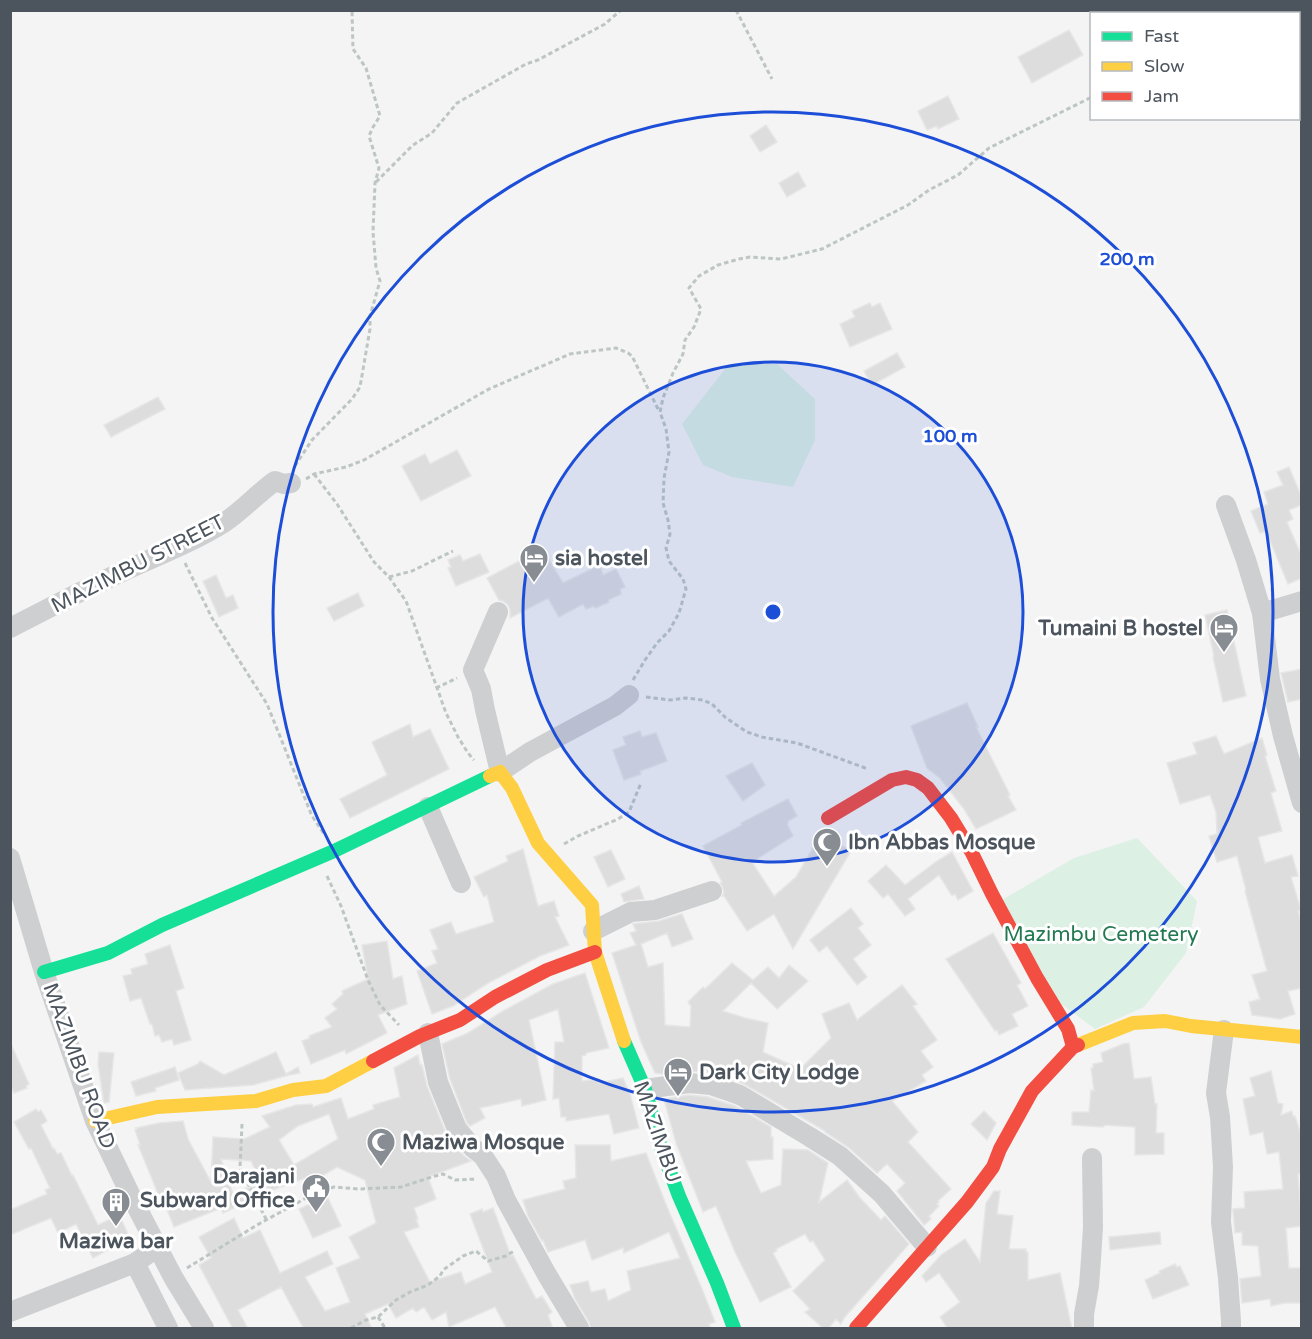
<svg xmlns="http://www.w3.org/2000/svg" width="1312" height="1339" font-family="'Varela Round',sans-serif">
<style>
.green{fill:#dcf0e4}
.building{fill:#ddddde;stroke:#e6e6e6;stroke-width:1.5;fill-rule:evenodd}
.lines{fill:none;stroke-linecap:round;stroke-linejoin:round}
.path{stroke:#bdc6c4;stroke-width:3;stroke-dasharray:4.5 3;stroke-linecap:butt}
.street{stroke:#cecfd1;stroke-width:20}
.fast{stroke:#16e098;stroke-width:14}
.slow{stroke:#ffcf43;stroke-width:14}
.jam{stroke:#f24e42;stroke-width:14}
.ring{fill:none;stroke:#1d4ed8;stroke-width:3}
.labels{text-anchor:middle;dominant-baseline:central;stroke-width:6;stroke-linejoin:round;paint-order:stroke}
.poi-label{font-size:21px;font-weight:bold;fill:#4c555e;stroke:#fff;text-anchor:start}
.street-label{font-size:21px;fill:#4c555e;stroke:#fff}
.park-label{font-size:21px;fill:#237952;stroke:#fff}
.centre{fill:#1d4ed8;stroke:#fff;stroke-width:3}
.ring-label{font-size:18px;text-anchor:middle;font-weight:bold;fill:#1d4ed8;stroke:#fff;stroke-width:6;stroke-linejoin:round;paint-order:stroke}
</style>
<rect width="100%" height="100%" fill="#f4f4f4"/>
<g class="green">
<path d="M729,364H777L815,399V440L793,487L732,477L703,465L682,424Z"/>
<path d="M1137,838L1197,901L1186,953L1144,1007L1095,1029L1037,986L1000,901L1074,858Z"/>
</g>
<g class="building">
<path d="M1069,30L1083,55L1032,83L1018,57Z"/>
<path d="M948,96L959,119L938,129L937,126L927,130L918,111Z"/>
<path d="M766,125L777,142L760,152L750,136Z"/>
<path d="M798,172L806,186L787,197L779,183Z"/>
<path d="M870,303L872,307L880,303L892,329L850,347L840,324L855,317L852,311Z"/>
<path d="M897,353L905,367L872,385L864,371Z"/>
<path d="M158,397L165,409L111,437L104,425Z"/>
<path d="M457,450L471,476L421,501L402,466L425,454L430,464Z"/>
<path d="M1289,467L1302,498V505L1289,510L1293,519L1287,522L1302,557V578L1288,584L1266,531L1260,533L1251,511L1268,504L1264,492L1283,485L1277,472Z"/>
<path d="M543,550L563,583L600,565L603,575L616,569L625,587L620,589L621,594L608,600L609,602L595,608L594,606L586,609L583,604L559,617L548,598L510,618V610L508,605L503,601L499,600L487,578L523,559L524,560Z"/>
<path d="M480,554L489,572L456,586L448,568L451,567L448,560L460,555L463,561Z"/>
<path d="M216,575L226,598L233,595L238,608L219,617L203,581Z"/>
<path d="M358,593L364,606L334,621L327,608Z"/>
<path d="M1227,610L1246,696L1223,702L1213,657L1214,656L1205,615Z"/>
<path d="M1302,669V699L1288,702L1281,673Z"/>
<path d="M967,703L978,727H976L1010,795L1008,796L1016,810L976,829L964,809L940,778L927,768L911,726Z"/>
<path d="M410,724L413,737L430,729L449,769L350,818L340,799L387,775L372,742Z"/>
<path d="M640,731L642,737L656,733L667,761L640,771L641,774L624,780L613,750L626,745L623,737Z"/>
<path d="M1216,736L1224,754L1262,738L1267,755L1265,756L1276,791L1271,793L1282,831L1258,837L1265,863L1292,855L1298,876L1291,877L1301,910L1298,911L1302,924V988L1288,991L1295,1014L1280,1019L1252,1015L1249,1002L1260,999L1252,975L1267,971L1245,891L1246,890L1237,856L1217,862L1209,836L1217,834L1216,812L1210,795L1180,804L1167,763L1197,754L1193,743Z"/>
<path d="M752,763L765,785L743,801L726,776Z"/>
<path d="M788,799L797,816L788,821V823L787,824L793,836L752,862L774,896L796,877L820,836L823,837L824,835L851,851L793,949L774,914L747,931L724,896H722L724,893L723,888L720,883L722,882L703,846L742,825L741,823Z"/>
<path d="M523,849L538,906L554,901L559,916L555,917L569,945L540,956L488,983L453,1006L432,1014L417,971L437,963L432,951L438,949L430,930L451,922L456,934L494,922L487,895L484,897L474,877L508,861L506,856Z"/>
<path d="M611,850L625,879L608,887L594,857Z"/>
<path d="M952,852L973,891L958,900L955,894L952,896L939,875L908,899L915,909L905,916L888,894L883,898L868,881L886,865L905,885L937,861Z"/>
<path d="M639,886L644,899L624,902L621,894Z"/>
<path d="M851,908L863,924L858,928L871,945L853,959L867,977L857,985L827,946L819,952L810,940Z"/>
<path d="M682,914L693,939L672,947L667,933L641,944L648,967L663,963L665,1025L690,1027L691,1006L688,1002L703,987L705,989L732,963L753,980L768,967L779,978L789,965L808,981L777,1009L751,983L723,1011L745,1018L768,1023L763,1052L800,1069L831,1038L822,1014L849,1003L857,1020L902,985L917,1004L913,1006L937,1040L921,1051L933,1067L922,1075L926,1081L892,1101L918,1132L908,1142L951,1189L938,1201L939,1202L937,1204L939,1206L929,1216L931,1219L924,1225L897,1191L905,1183L887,1164L877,1173L848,1147L825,1132V1131L744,1084L712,1073L690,1071L663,1074L655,1073L641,1042L612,953L636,945L630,933L636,931L633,924L659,921Z"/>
<path d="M993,933L1021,983L1017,985L1028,1006L1012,1014L1018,1026L999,1035L997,1030L995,1031L946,959Z"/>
<path d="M387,941L393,979L402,976L407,1004L378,1015L387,1033L346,1054L345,1050L311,1064L302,1041L310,1038L309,1036L332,1027L325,1018L337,1009L332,1004L343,994L342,991L368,979L362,945Z"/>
<path d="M170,945L184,988L176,991L191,1040L174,1045L172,1039L162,1042L159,1035L155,1036L152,1024H150L141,998L130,1001L123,976L132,974L131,969L148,964L145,954Z"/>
<path d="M585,973L609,1048L586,1053V1055L582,1056V1081L599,1079V1083L623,1078L630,1094L639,1128L614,1134L609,1114L566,1121V1117H561L559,1098L553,1099L555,1042H564L558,1009L529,1020L546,1100L522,1106L521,1099L480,1108L485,1118L470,1126L467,1123L450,1079L442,1044L468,1033L503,1011L553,984Z"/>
<path d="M10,1042L29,1084L26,1086L27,1088L14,1093L10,1084Z"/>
<path d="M1129,1043L1134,1079L1151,1077L1155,1104H1157L1156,1133H1164V1154L1135,1155V1127L1105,1125L1103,1127L1072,1125V1112H1089L1091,1090L1094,1091L1091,1068H1093V1064L1103,1062L1101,1053L1123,1044Z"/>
<path d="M99,1052L114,1053L109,1102L104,1103L98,1064Z"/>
<path d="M276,1052L286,1074L298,1067L300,1073L289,1075L253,1085L185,1090L178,1073L198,1064L200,1061L224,1075Z"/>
<path d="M418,1055L420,1065H422L427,1086L446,1133L464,1156L471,1161L428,1177L436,1199L414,1208L418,1219H416L419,1227L404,1232L430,1282L461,1272L465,1284L492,1272L470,1214L482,1209L483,1212L493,1208L511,1256L513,1255L536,1299L542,1296L552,1312L548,1315L553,1329H507L495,1307L449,1327L446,1312L432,1320L424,1307L416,1312L413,1308L396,1318L388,1304L365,1314L372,1329H304L281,1287L238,1310L248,1329H233L199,1265L211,1258L199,1237L234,1218L243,1238L260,1230L280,1273L327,1251L333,1264L305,1277L325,1311L350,1302L336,1268L360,1258L349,1237L376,1223L365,1180L337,1167L311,1183L308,1177L273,1190L223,1213L221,1208L174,1227L166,1207L164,1208L138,1145H140L135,1130L137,1129L136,1128L159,1123L183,1121L188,1139L211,1182L213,1137L244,1139L270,1127L262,1116L296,1105L312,1104L313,1107L341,1098L348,1119L374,1109L373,1105L400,1097L394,1068ZM329,1114L338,1139L294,1165L279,1140L298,1126ZM221,1159L251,1161L261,1182L233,1194Z"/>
<path d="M175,1067L179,1080L155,1088L156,1091L136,1096L131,1082Z"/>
<path d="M1271,1071L1278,1103L1283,1104L1281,1115L1292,1111L1293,1116H1295L1302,1137V1173L1298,1174L1302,1226L1286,1228L1289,1268H1302V1303H1284L1271,1306L1270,1299L1242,1303L1240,1279L1261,1276L1258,1246L1242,1245V1232L1235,1233L1233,1211V1209L1245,1208L1244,1192L1283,1189L1279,1152L1267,1154L1263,1132L1250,1135L1243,1099L1255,1096L1250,1078Z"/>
<path d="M689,1095L708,1097L735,1106L771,1127V1137H773V1159L746,1161L761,1193L781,1185L783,1149L808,1150L828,1163L819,1202L847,1180L860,1198L881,1220L885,1216L909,1244L844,1318L841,1324L836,1319L828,1329H824L805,1312L810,1309L793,1291L825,1260L813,1241L810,1242L805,1234L776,1249L777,1251L773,1253L791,1287L760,1302L735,1252L716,1206L703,1212L676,1143L664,1099Z"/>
<path d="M36,1109L38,1112L41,1110L47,1121L41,1125L53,1149L54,1148L57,1154L61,1153L72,1176L73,1175L98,1225L119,1215L130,1238L93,1258L76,1224L58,1233L51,1218L10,1235V1210L47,1194L45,1190L50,1188L31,1148L29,1149L14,1122Z"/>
<path d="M984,1111L996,1123L987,1140L971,1124Z"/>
<path d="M575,1145H610L611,1161L646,1153L665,1202L702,1289L715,1322L709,1324L711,1329H591L589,1322L575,1299L570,1285L588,1281L591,1292L605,1289L608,1301L631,1290L627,1271L680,1258L669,1232L624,1253L623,1248L592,1260L585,1240L548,1252L543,1240L542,1241L528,1216L523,1200L565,1189L563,1181L576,1178Z"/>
<path d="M994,1191H1000L997,1214L1013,1216L1009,1249H1026V1252H1028V1280L1060,1273L1072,1329H948L940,1317L960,1302L939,1273L926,1282L922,1276L941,1255L965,1239L980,1262L986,1203Z"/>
<path d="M327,1196L341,1226L313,1238L299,1209Z"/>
<path d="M1160,1232L1161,1244L1110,1250L1109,1237Z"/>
<path d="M1175,1264L1177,1267L1180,1266L1189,1285L1153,1299L1145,1280L1160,1273L1159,1271Z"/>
</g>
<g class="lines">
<g class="path">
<path d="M736,10L772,79"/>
<path d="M1124,10V14"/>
<path d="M376,182L413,145L432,133L457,103L526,64L538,60L605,24L621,10"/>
<path d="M295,466L312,440L352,399L360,387L370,329V316L380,281L376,268L373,232L375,183L379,168L369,136L373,127L380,116L366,68L353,49L352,10"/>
<path d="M314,474L337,504L374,562L389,577L406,601L446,713L458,737L468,753L474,760"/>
<path d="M306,479L314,474L346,467L364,460L489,389L570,354L616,348L628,353L632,356L659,411"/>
<path d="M185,563L212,618L267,704L312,816L324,834"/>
<path d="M389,577L412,571L453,551"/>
<path d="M633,680L645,660L657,643L669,631L679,613L686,589L683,579L669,561L666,548L670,534L668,520L663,503L664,478L669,452L666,429L660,412L663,398L673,373L683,354L685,340L694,327L701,309L689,288L699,276L718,265L739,259L750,257L781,259L822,249L908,205L929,190L958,175L989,148L1092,97"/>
<path d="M436,688L457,678"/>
<path d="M646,697L670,700L686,698L703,700L712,704L726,718L747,732L762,737L797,743L868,769"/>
<path d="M564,844L578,836L618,819L629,812L641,783"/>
<path d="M327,876L341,906L368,980L380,1005L399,1025"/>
<path d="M242,1124L240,1168L266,1219"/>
<path d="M187,1268L257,1225L317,1192L334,1187L359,1189L401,1187L435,1176L443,1174L455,1180L477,1179"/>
<path d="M378,1317L385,1328"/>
<path d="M351,1328L366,1320L378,1317L396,1300L410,1292L428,1285L440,1276L443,1270L463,1256L476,1251L488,1261L506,1256L514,1251"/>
</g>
<g class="street">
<path d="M1226,505L1246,560L1262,613L1270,679L1283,736L1302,803"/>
<path d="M498,612L473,670L481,689L485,710L500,772L530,752L615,706L629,695"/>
<path d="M1262,613L1302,601"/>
<path d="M10,628C42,612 73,595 105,580C145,560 187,546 225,522C243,510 258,493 275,481L284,484L291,483"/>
<path d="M428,807L461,883"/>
<path d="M10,858L44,972L95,1121L132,1198L173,1277L204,1328"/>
<path d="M593,931L631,912L655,910L712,891"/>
<path d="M1224,1030L1216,1093L1220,1117L1223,1167L1221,1222L1228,1278L1231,1321V1328"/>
<path d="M428,1033L438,1082L457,1129L473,1148L483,1156L496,1176L506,1200L546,1273L579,1328"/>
<path d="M645,1089L689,1083L711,1085L740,1095L810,1137L840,1156L882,1194L927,1247"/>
<path d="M135,1263L168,1328"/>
<path d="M10,1312L135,1263L158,1247"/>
<path d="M1084,1328V1314L1089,1286L1091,1259L1093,1227L1092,1158"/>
</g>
<g class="fast">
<path d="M44,972L108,953L162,925L334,851L490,776"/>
<path d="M624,1041L645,1089L661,1148L679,1196L717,1283L734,1328"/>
</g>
<g class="slow">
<path d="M490,776L500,772L512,788L538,843L592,905L595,952L624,1041"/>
<path d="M1078,1045L1133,1023L1165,1021L1191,1026L1302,1037"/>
<path d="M95,1121L157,1107L256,1101L293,1090L326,1086L373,1061"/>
</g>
<g class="jam">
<path d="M828,818L892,780L906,777L917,780L928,788L951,818L971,851L992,894L1037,978L1068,1029L1073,1047"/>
<path d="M373,1061L420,1036L460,1020L495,997L547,970L595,952"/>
<path d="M856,1328L967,1202L993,1167L1000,1149L1032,1091L1073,1047L1078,1045"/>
</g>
</g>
<circle cx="773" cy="612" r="250" fill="#1d4ed8" fill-opacity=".12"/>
<g class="ring">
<circle cx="773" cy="612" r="250"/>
<circle cx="773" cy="612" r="500"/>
</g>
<defs>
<g id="hotel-pin" transform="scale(1.5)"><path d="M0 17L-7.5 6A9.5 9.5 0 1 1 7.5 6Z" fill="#878d92" stroke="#fff"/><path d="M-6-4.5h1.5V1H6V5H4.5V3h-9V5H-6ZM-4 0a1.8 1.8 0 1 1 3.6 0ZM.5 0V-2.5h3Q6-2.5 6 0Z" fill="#fff"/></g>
<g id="mosque-pin" transform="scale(1.5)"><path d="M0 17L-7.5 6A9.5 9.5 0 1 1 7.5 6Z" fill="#878d92" stroke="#fff"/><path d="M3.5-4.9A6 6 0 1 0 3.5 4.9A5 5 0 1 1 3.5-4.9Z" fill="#fff"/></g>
<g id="civic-pin" transform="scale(1.5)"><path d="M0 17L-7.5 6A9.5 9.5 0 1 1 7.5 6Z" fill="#878d92" stroke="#fff"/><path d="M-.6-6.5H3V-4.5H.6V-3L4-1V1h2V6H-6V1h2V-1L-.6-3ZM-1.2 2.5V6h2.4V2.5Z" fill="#fff"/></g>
<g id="building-pin" transform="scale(1.5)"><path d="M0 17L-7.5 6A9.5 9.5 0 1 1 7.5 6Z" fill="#878d92" stroke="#fff"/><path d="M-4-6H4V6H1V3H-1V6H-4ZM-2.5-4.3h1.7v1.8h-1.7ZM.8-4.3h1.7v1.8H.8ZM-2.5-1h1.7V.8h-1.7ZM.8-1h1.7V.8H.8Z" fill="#fff"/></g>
</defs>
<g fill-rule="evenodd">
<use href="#hotel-pin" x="534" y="558"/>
<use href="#hotel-pin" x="1224" y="628"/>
<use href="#mosque-pin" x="827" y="842"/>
<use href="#hotel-pin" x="678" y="1072"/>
<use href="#mosque-pin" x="381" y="1142"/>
<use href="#civic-pin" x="316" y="1188"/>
<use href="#building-pin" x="116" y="1202"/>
</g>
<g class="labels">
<g class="poi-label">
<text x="555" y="558">sia hostel</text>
<text x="1203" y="628" text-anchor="end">Tumaini B hostel</text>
<text x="848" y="842">Ibn Abbas Mosque</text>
<text x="699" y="1072">Dark City Lodge</text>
<text x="402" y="1142">Maziwa Mosque</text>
<text x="295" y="1176" text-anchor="end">Darajani<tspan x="295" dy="24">Subward Office</tspan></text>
<text x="116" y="1241" text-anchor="middle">Maziwa bar</text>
</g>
<g class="street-label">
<text transform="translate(138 564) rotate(-27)">MAZIMBU STREET</text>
<text transform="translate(79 1066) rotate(70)">MAZIMBU ROAD</text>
<text transform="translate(657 1132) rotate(71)">MAZIMBU</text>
</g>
<g class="park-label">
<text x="1101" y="934">Mazimbu Cemetery</text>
</g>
</g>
<circle cx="773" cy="612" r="9" class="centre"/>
<g class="ring-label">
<text x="1127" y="265">200 m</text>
<text x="950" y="442">100 m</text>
</g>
<rect width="1312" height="1339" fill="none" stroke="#4c555e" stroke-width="24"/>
<rect x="1090" y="12" width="210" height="108" fill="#ffffff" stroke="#b7bbbf" stroke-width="1.5"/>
<rect x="1102" y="32" width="30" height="9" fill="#16e098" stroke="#b7bbbf" stroke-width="1.5"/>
<text x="1144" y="42" font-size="18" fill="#4c555e">Fast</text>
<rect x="1102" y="62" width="30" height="9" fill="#ffcf43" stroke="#b7bbbf" stroke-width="1.5"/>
<text x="1144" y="72" font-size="18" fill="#4c555e">Slow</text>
<rect x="1102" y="92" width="30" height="9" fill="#f24e42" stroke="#b7bbbf" stroke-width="1.5"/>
<text x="1144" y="102" font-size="18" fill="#4c555e">Jam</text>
</svg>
